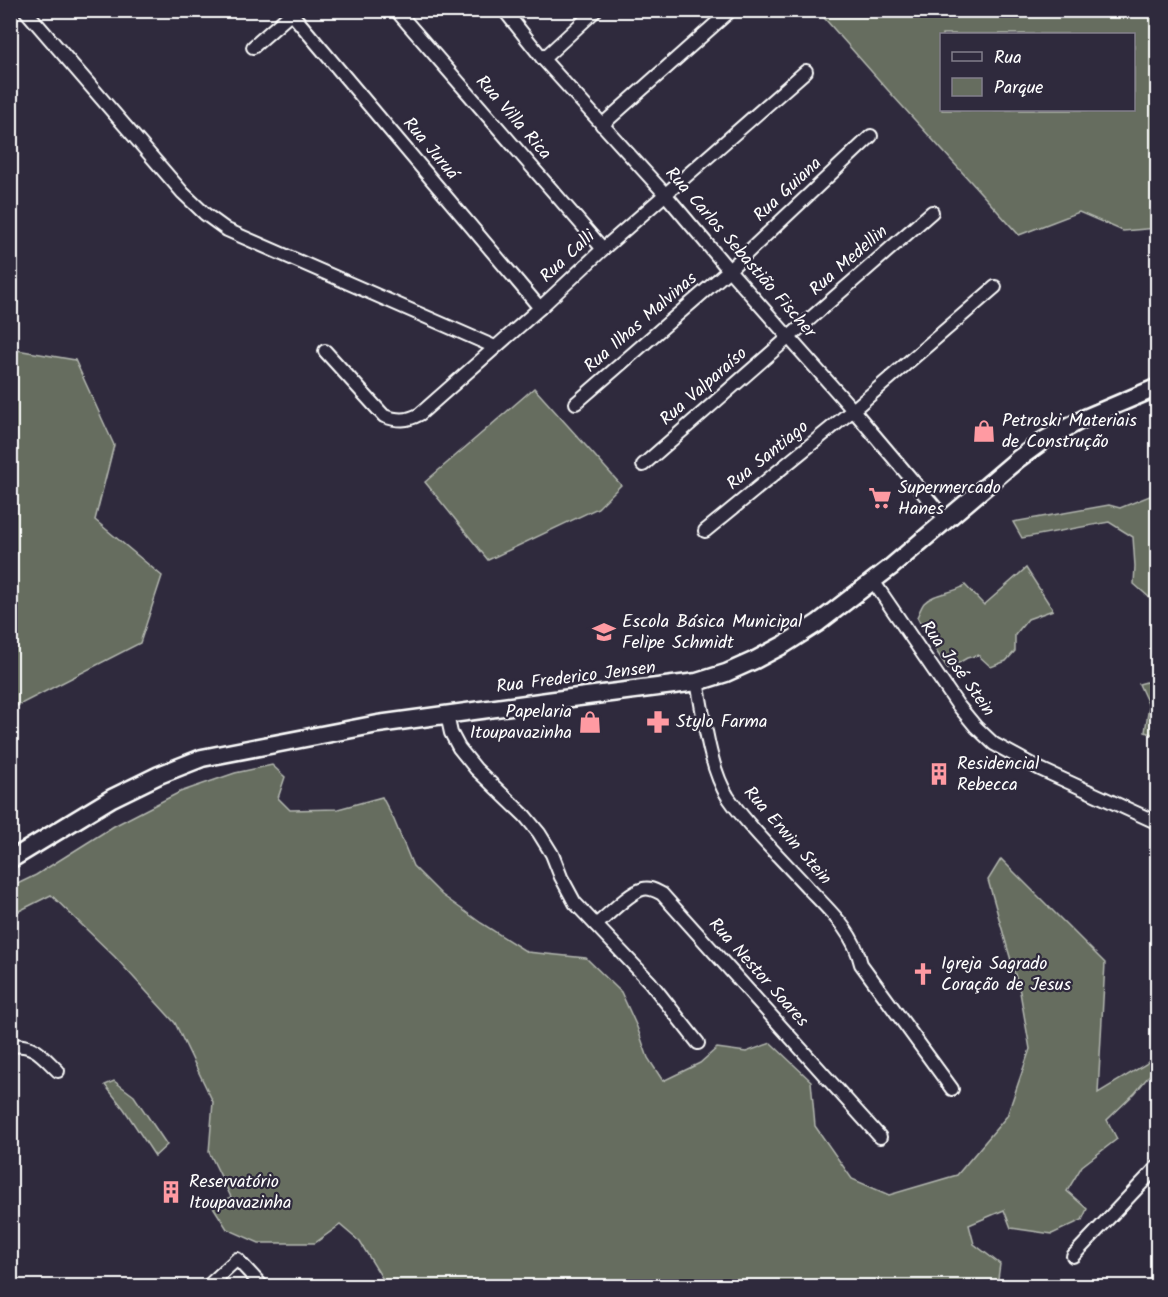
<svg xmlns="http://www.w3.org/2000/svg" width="1168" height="1297" font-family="Kalam,sans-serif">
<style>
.green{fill:#666d5f;stroke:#b2b6af;stroke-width:1.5;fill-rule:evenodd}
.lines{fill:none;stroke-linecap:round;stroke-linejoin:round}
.street-casing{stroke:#fff;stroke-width:16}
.secondary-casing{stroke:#fff;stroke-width:21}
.street{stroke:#2f2a3d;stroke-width:12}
.secondary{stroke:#2f2a3d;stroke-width:16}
.labels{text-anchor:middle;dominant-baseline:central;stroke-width:4.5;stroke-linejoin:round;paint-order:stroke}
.street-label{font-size:18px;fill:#fff;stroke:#2f2a3d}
.poi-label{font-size:18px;fill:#fff;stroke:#2f2a3d;text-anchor:start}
</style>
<rect width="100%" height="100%" fill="#2f2a3d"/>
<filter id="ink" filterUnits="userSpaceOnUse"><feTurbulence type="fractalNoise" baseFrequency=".0167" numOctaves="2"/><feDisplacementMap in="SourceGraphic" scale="12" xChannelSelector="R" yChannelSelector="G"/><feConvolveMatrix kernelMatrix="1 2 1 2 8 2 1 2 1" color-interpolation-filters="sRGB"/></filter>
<g filter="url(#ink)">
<g class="green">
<path d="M818,11H1157V228L1123,231L1079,212L1019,235L894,97ZM1134,34V110H942V34Z"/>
<path d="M11,349L75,360L114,445L95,520L162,576L140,643L11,709Z"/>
<path d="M534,388L621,485L598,508L488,560L425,482Z"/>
<path d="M1157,493V601L1149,597L1134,584L1135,566L1133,537L1109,522L1022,538L1013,522L1109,505L1120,508Z"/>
<path d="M1026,568L1053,610L1028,619L1015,635V651L1006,661L991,667L978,655L967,658L948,669L931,643L917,617C919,613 921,607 924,603C935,592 954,594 965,585L984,605Z"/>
<path d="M1157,679H1158L1157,736L1145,732L1149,706L1139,684Z"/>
<path d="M272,765L285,777L278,798L290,810L338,809L382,797L394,820L413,866L442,895L481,923L527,952L586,958L621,992L637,1027L648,1058L663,1081L700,1063L717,1048L746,1052L771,1043L811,1081L815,1126L852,1179L889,1195L957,1175L1007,1116L1030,1049L1020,992L988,880L1001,859L1105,963L1098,1093L1146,1064L1157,1053V1066L1135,1093L1107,1120L1117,1139L1082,1166L1067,1191L1087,1209L1082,1220L1052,1234L1011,1228L1004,1210L969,1225L974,1244L1000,1264L997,1286H387L360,1242L340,1225L315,1243H259L227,1229L212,1205L231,1197L209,1152L213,1102L175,1023L115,957L51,895L11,915V887L36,875L114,826L180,792L235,773Z"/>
<path d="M114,1081L134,1096L167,1145L155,1156L124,1109L105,1085Z"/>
</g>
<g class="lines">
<g class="street-casing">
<g id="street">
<path d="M25,10L183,193L205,214L227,230L495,347"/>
<path d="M396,10L603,249"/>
<path d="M504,10L543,59L665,194L729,270L853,410L946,520"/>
<path d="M292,14L540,308"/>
<path d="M253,47L295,10"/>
<path d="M543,59L596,10"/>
<path d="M602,125L731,10"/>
<path d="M325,351L384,416C398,421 407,421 420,414L540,308L603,249L806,71"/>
<path d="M576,403L729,270L871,136"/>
<path d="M643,465L932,212"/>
<path d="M705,531L853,410L995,287"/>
<path d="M873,581L957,704L976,727L994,744L1040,769L1158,823"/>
<path d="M697,682C704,716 709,768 728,797C751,830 783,860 810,890C832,913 854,933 861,964L952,1089"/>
<path d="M447,715L451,733L459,748L476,769L525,816L539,833L552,854L561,877L575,903L650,982L698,1043"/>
<path d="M596,925C607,916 630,892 643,889C650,887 656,891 662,894L880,1137"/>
<path d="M10,1046C35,1043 42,1056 58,1071"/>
<path d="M1073,1256L1158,1166"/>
<path d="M208,1286L237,1259L262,1286"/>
</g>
</g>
<g class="secondary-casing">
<path id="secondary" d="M10,860L112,798L159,775L202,758L378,724L555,700L697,682L726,673L755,660L785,644L818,623L891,567L1018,459L1044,440L1085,418L1158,387"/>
</g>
<use href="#street" class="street"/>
<use href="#secondary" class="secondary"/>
</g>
</g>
<defs>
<g id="shop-bare" transform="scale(1.8)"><path d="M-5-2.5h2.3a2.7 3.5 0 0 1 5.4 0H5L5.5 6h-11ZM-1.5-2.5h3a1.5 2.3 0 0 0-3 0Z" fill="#ff9aa2" stroke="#2f2a3d" stroke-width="2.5" paint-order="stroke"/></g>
<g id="supermarket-bare" transform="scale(1.8)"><path d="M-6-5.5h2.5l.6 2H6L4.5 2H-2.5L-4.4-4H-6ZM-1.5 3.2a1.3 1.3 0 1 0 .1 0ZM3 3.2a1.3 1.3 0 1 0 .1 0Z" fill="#ff9aa2" stroke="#2f2a3d" stroke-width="2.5" paint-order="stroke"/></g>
<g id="school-bare" transform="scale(1.8)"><path d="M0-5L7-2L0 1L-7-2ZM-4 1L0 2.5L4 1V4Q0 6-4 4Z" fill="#ff9aa2" stroke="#2f2a3d" stroke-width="2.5" paint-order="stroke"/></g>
<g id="pharmacy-bare" transform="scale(1.8)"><path d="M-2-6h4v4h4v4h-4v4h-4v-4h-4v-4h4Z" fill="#ff9aa2" stroke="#2f2a3d" stroke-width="2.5" paint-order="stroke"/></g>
<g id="building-bare" transform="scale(1.8)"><path d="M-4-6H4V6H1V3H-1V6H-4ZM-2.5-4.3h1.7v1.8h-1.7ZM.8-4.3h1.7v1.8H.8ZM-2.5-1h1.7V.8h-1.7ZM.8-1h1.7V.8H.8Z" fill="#ff9aa2" stroke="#2f2a3d" stroke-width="2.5" paint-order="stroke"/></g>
<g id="church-bare" transform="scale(1.8)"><path d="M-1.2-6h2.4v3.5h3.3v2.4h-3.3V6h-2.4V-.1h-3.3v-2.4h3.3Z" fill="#ff9aa2" stroke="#2f2a3d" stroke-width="2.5" paint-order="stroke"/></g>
</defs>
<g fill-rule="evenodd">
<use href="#shop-bare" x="984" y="431"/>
<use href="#supermarket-bare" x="880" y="498"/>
<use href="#school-bare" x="604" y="632"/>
<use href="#shop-bare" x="590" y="722"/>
<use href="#pharmacy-bare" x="658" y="722"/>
<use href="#building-bare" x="939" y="774"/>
<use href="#church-bare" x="923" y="974"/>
<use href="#building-bare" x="171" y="1192"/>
</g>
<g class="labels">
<g class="street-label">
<text transform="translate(513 118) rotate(49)">Rua Villa Rica</text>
<text transform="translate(430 149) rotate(50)">Rua Juruá</text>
<text transform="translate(788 190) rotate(-43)">Rua Guiana</text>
<text transform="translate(740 253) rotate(49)">Rua Carlos Sebastião Fischer</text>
<text transform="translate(568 257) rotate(-43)">Rua Calli</text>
<text transform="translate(849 261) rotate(-41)">Rua Medellin</text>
<text transform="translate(641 323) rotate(-41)">Rua Ilhas Malvinas</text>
<text transform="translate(704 387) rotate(-41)">Rua Valparaíso</text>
<text transform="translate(768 456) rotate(-39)">Rua Santiago</text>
<text transform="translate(957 669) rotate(54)">Rua José Stein</text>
<text transform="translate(576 678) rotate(-7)">Rua Frederico Jensen</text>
<text transform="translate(787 836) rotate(49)">Rua Erwin Stein</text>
<text transform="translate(758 973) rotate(48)">Rua Nestor Soares</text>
</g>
<g class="poi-label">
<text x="1002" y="421">Petroski Materiais<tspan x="1002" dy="21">de Construção</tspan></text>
<text x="898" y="488">Supermercado<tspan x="898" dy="21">Hanes</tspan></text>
<text x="622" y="622">Escola Básica Municipal<tspan x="622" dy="21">Felipe Schmidt</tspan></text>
<text x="572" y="712" text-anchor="end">Papelaria<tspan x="572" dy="21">Itoupavazinha</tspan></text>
<text x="676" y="722">Stylo Farma</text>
<text x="957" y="764">Residencial<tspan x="957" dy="21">Rebecca</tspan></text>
<text x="941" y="964">Igreja Sagrado<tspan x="941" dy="21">Coração de Jesus</tspan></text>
<text x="189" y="1182">Reservatório<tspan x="189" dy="21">Itoupavazinha</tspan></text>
</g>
</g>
<rect width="1168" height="1297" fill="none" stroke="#2f2a3d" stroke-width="36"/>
<rect x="18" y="18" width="1132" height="1261" fill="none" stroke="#fff" stroke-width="2" filter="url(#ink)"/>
<rect x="940" y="33" width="195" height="78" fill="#2f2a3d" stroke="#827f8b" stroke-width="1.5"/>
<rect x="952" y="52" width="30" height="9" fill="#2f2a3d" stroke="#827f8b" stroke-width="1.5"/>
<text x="994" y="63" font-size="18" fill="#ffffff">Rua</text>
<rect x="952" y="78" width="30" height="18" fill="#666d5f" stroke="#827f8b" stroke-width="1.5"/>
<text x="994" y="93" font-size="18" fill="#ffffff">Parque</text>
</svg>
